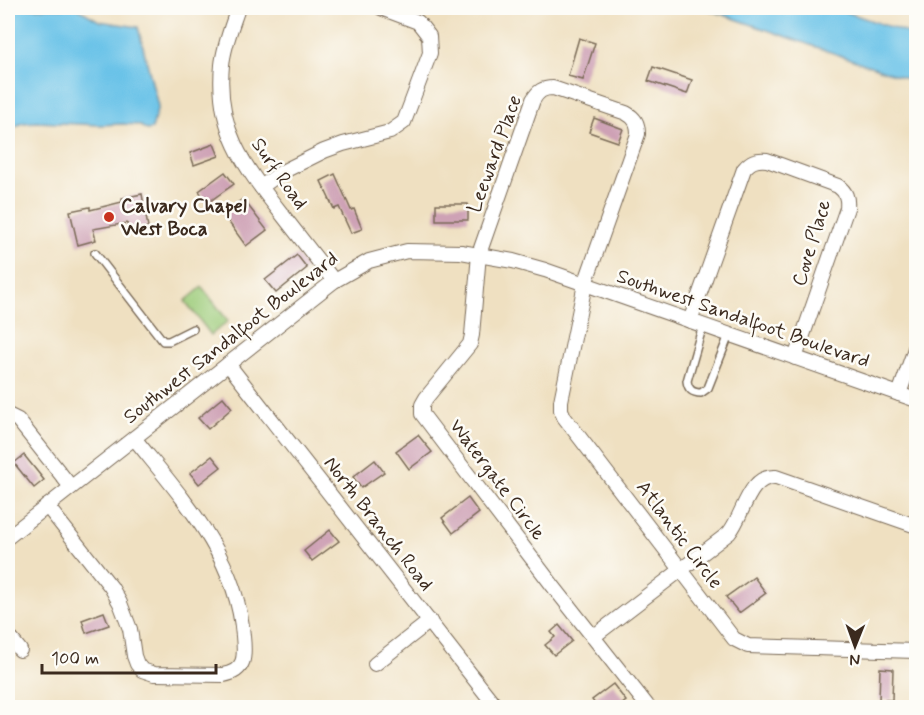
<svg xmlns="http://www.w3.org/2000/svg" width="924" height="715" font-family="Mynerve,sans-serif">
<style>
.green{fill:#9ecc7b;stroke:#6c7b4c;stroke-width:1.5}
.water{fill:#6bc3e8;stroke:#537683;stroke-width:1.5}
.building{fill:#cea1b5}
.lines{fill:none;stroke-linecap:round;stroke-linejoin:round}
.lane-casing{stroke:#7a6a57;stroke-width:10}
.street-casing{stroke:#7a6a57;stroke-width:16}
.lane{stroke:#fff;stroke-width:7}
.street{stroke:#fff;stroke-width:14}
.poi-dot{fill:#c8321e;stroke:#fdfcf7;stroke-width:2}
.labels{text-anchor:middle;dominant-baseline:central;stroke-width:5;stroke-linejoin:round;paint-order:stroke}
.street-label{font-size:20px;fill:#3b2a1e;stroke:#fdfcf7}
.poi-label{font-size:20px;font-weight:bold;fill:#3b2a1e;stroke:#fdfcf7;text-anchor:start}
</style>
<rect width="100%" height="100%" fill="#fdfcf7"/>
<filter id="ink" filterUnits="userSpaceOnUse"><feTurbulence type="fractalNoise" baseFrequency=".0167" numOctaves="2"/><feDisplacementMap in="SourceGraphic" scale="12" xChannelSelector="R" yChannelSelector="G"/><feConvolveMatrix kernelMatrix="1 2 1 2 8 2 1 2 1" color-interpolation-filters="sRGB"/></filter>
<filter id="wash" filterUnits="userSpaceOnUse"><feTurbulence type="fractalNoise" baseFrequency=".008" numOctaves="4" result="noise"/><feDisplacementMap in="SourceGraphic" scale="24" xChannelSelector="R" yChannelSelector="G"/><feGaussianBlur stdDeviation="1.35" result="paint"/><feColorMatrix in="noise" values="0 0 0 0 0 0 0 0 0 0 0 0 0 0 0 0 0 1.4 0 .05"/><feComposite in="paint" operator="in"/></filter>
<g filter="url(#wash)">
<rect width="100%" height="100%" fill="#efe0c1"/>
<path class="green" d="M202,287L228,321L211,335L185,301Z"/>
<g class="water">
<path d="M8,8H77L99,21L138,27L158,106L152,129L147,130L139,125L123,124L99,125L37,122L22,123L9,130L8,137Z"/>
<path d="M704,8H835L916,36V82Z"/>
</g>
<g id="blocks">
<g class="building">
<path d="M579,38L595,43L583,80L568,76Z"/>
<path d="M653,67L692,80L687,94L648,81Z"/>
<path d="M594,118L623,129L618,142L589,132Z"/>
<path d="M214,144L219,156L194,165L190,153Z"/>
<path d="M225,172L234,184L210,201H206L199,191Z"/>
<path d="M335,174L351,210L354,209L362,229L351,233L339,207L334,209L321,181Z"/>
<path d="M142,194L148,227L129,232L127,223L93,229L96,240L78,245L70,211L90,207V210L122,202V198Z"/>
<path d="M243,199L267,230L246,246L222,213Z"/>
<rect x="436" y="204" width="32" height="16"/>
<path d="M297,255L307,268L276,293L265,280Z"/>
<path d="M223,397L232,408L208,429L198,418Z"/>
<path d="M418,435L432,452L409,469L396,451Z"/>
<path d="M24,455L44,480L34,488L14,463Z"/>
<path d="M212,456L221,467L199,484L190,473Z"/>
<path d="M375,460L384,472L361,488L353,477Z"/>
<path d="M468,498L479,513L453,533L442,518Z"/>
<path d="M330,530L339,541L312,561L304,551Z"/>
<path d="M754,577L766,593L739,613L726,597Z"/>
<path d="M104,612L109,625L86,633L82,620Z"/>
<path d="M559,625L572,641L554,655L545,645L555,637L551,632Z"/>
<path d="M880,668L893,669L892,700H879Z"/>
<path d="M613,684L626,701L617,708H598L592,700Z"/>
</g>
</g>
</g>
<g filter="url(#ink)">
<use href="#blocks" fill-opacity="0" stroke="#7a6a57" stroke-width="1.5"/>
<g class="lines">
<g class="lane-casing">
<g id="lane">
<path d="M95,253L163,341H169L193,329"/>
<path d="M703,325L687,381C688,389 692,393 701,393L708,388L729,335"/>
</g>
</g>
<g class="street-casing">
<g id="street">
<path d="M238,8C232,26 224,45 222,65C216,129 243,165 281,213C298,235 316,258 334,281"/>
<path d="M261,187L282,172L324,151L343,144L390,132L404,122L430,53L429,36L418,22L381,8"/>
<path d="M690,321L744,169C751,161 756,159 767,160L838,186C846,192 848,198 847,208L795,358"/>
<path d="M228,364L497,708"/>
<path d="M899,394L916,346"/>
<path d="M8,415L18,420L71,487"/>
<path d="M47,506L111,587L120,603L130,629L134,656L137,664L142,670L154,674L223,675C246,671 245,656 243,636C237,556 182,498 134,438"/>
<path d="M8,537L334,281L369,261L407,251L461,252L513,261L545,270L916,400"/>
<path d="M8,635L20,650"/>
<path d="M593,637L729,533C744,515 748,475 776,477L916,526"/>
<path d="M375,664L430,621"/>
<path d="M649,708L553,586L422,414V405L426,398L470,344L472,335L479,254L533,100C538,91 543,88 553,88L626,113C635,118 638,123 638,134L585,284L561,401V410L564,417L734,639L748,646L916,651"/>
</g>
</g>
<use href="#lane" class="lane"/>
<use href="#street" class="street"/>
</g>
</g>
<circle class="poi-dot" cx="109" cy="217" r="6"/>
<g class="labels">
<g class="street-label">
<text transform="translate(495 154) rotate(-70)">Leeward Place</text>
<text transform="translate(279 174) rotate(55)">Surf Road</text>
<text transform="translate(812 243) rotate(-73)">Cove Place</text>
<text transform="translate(743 319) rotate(19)">Southwest Sandalfoot Boulevard</text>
<text transform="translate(231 338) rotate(-38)">Southwest Sandalfoot Boulevard</text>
<text transform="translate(497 480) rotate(53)">Watergate Circle</text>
<text transform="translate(378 524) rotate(52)">North Branch Road</text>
<text transform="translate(679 535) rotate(53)">Atlantic Circle</text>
</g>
<g class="poi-label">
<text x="121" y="206">Calvary Chapel<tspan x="121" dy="23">West Boca</tspan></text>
</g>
</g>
<rect width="924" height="715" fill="none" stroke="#fdfcf7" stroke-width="30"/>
<g transform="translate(855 646) rotate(181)" stroke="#fdfcf7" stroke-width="4.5" paint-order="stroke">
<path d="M0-4.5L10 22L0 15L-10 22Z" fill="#3b2a1e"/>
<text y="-9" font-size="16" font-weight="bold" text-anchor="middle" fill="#3b2a1e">N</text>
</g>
<path d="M42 664v9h174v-9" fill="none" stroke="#3b2a1e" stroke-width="3"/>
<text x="51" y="664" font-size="18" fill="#3b2a1e" stroke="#fdfcf7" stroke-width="4.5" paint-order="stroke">100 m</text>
</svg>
